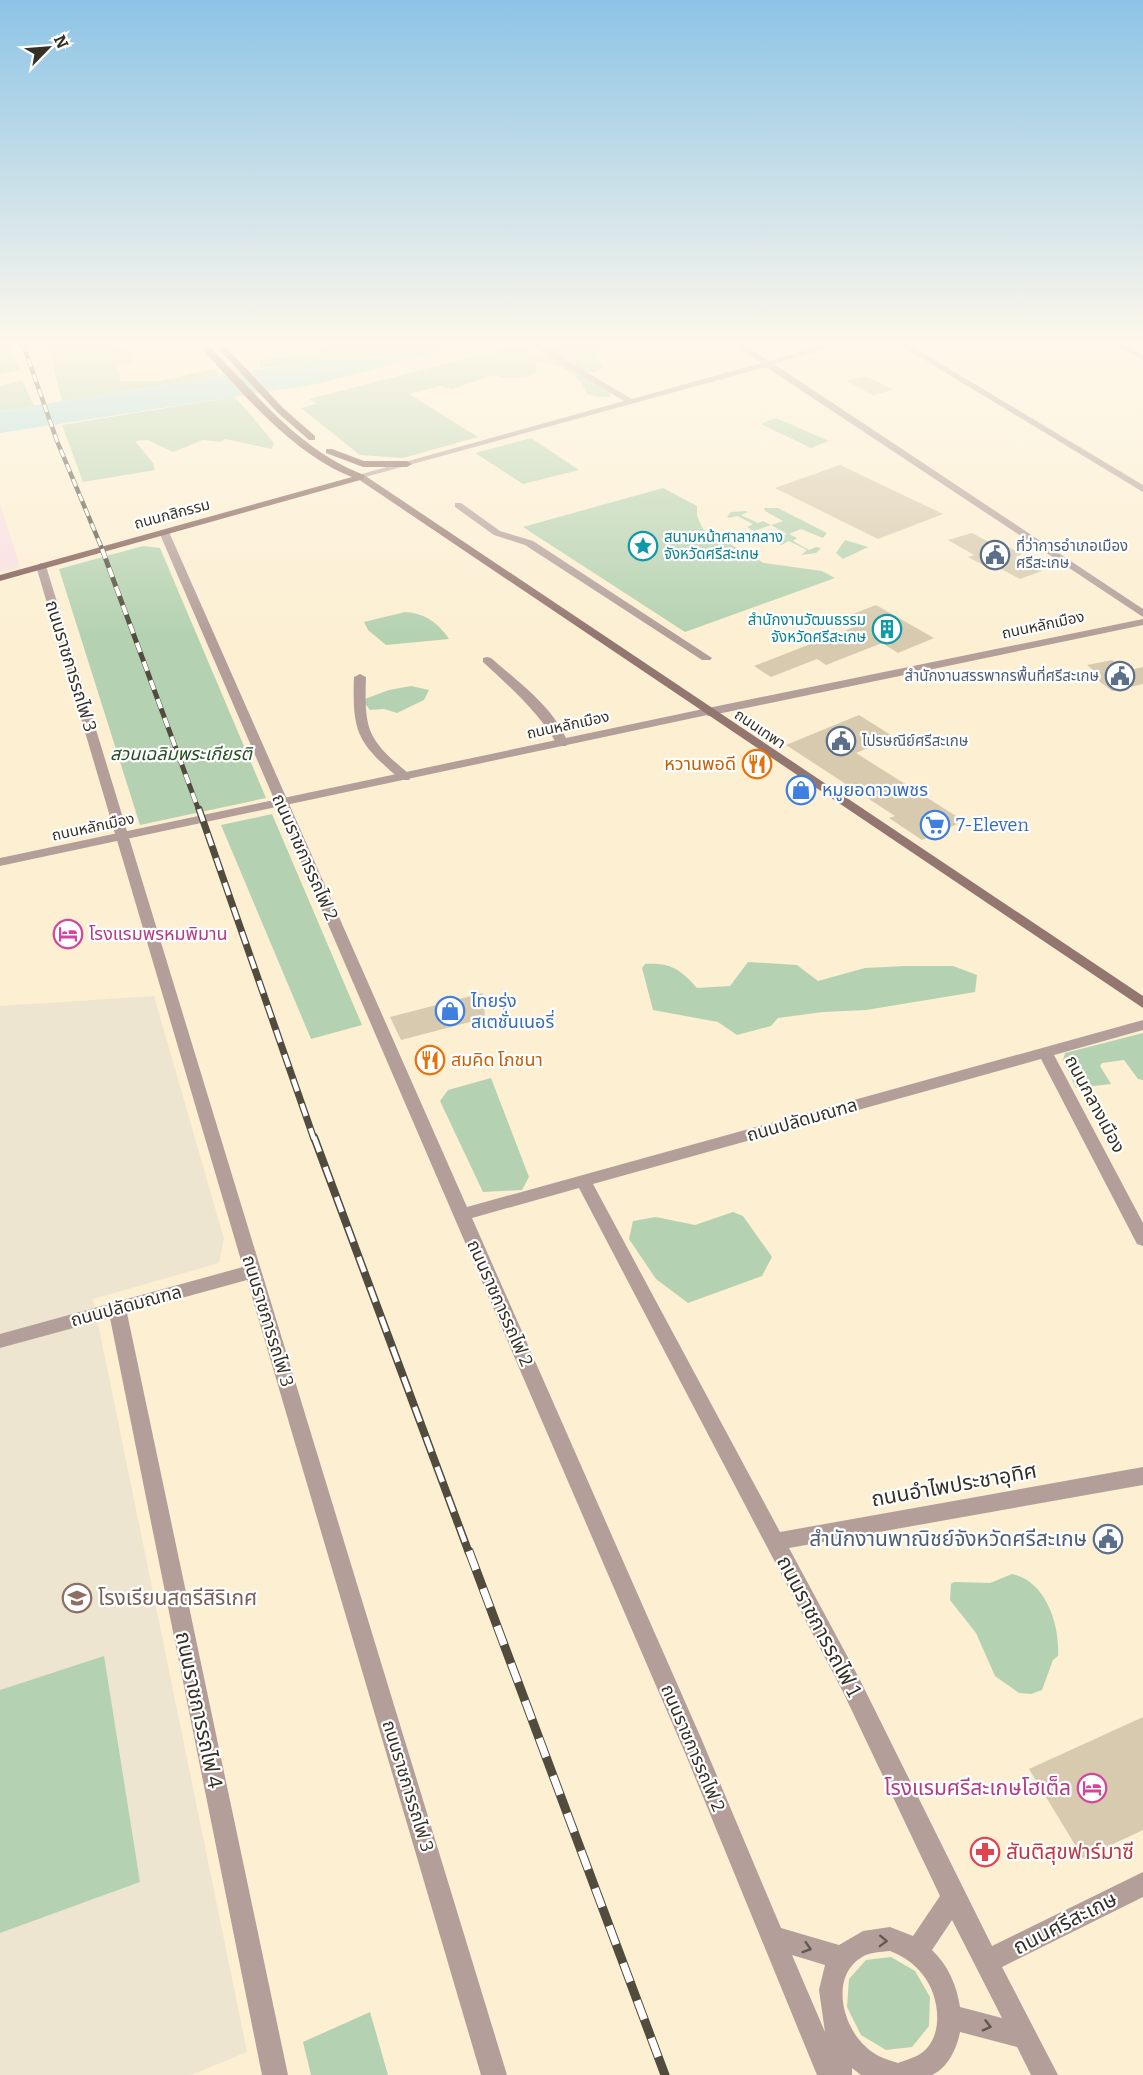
<svg xmlns="http://www.w3.org/2000/svg" width="1143" height="2075" font-family="Bitter,'Noto Sans Thai',serif">
<style>
.education{fill:#eee5d0}
.medical{fill:#f9dee2}
.green{fill:#b4d2b1}
.water{fill:#a4dbe2}
.building{fill:#d7caaf}
.lines{fill:none;stroke-linecap:round;stroke-linejoin:round}
.pedestrian{fill:#b39e9a;fill-rule:evenodd}
.minor{fill:#b39e9a;fill-rule:evenodd}
.tertiary{fill:#b39e9a;fill-rule:evenodd}
.secondary{fill:#947671;fill-rule:evenodd}
.primary{fill:#7e5a54;fill-rule:evenodd}
.rail-far4-casing{stroke:#524c3e;stroke-width:4.5}
.rail-far3-casing{stroke:#524c3e;stroke-width:5}
.rail-far2-casing{stroke:#524c3e;stroke-width:7}
.rail-far1-casing{stroke:#524c3e;stroke-width:8}
.rail-casing{stroke:#524c3e;stroke-width:9}
.rail-far4{stroke:#fff;stroke-width:3;stroke-dasharray:8;stroke-linecap:butt}
.rail-far3{stroke:#fff;stroke-width:4;stroke-dasharray:10;stroke-linecap:butt}
.rail-far2{stroke:#fff;stroke-width:4.5;stroke-dasharray:13;stroke-linecap:butt}
.rail-far1{stroke:#fff;stroke-width:5;stroke-dasharray:16;stroke-linecap:butt}
.rail{stroke:#fff;stroke-width:7;stroke-dasharray:20;stroke-linecap:butt}
.oneway{stroke:#62574f}
.labels{text-anchor:middle;dominant-baseline:central;stroke-width:4.5;stroke-linejoin:round;paint-order:stroke}
.far-street-label{font-size:15px;fill:#363126;stroke:#fff}
.far-culture-label{font-size:15px;fill:#0d838f;stroke:#fff;text-anchor:start}
.far-service-label{font-size:15px;fill:#4e5e75;stroke:#fff;text-anchor:start}
.street-label{font-size:18px;fill:#363126;stroke:#fff}
.park-label{font-size:18px;font-style:italic;fill:#254f22;stroke:#fff}
.food-label{font-size:18px;fill:#c56008;stroke:#fff;text-anchor:end}
.shop-label{font-size:18px;fill:#366cbe;stroke:#fff;text-anchor:start}
.hotel-label{font-size:18px;fill:#b23c85;stroke:#fff;text-anchor:start}
.near-street-label{font-size:21px;fill:#363126;stroke:#fff}
.near-service-label{font-size:21px;fill:#4e5e75;stroke:#fff;text-anchor:end}
.near-education-label{font-size:21px;fill:#785e54;stroke:#fff;text-anchor:start}
.near-hotel-label{font-size:21px;fill:#b23c85;stroke:#fff;text-anchor:end}
.near-health-label{font-size:21px;fill:#be3a42;stroke:#fff;text-anchor:start}
</style>
<rect width="100%" height="100%" fill="#fcefd2"/>
<path class="education" d="M154,996L224,1239L219,1263L93,1299L247,2052L191,2075H0V1006Z"/>
<path class="medical" d="M0,503L20,567L0,572Z"/>
<g class="green">
<path d="M0,344H11L20,370L0,374Z"/>
<path d="M50,344H104L131,351L133,363L116,366L121,381H160L214,369L219,376L62,401L52,361Z"/>
<path d="M331,344H367L308,362L260,368V360L315,354L314,349Z"/>
<path d="M565,344H622L598,351L593,358L603,364V367L596,372L583,373L612,391L609,397H598L587,394C582,374 555,361 535,362L537,372L526,377L505,378L493,375L452,389L440,386L409,394L478,437L403,458L360,455L301,408L317,404L309,399L519,345L537,355Z"/>
<path d="M22,380L34,406L0,411V386Z"/>
<path d="M234,397C250,412 260,427 274,443L272,449L225,439L221,442L203,440L173,452L148,440L135,441L153,463L155,470L83,482L62,425Z"/>
<path d="M776,418L829,441L811,448L761,424Z"/>
<path d="M531,438L579,470L523,484L475,453Z"/>
<path d="M663,488L697,506V516L703,529L764,563L822,571L835,578L685,632L523,527Z"/>
<path d="M764,508H778L827,533L823,538L801,529L789,534L797,538L793,541L809,550L816,547L821,548L816,553L801,555L807,550L789,541L781,545L771,540L787,534L771,525L754,531L747,527L753,524L737,516L729,518L727,517L731,512L746,511L748,512L741,515L758,523L763,521L771,525L783,521L765,511Z"/>
<path d="M845,540L868,547L843,559L836,553Z"/>
<path d="M143,546L160,548L266,798L140,825L59,569Z"/>
<path d="M405,612C425,613 438,623 449,639L386,645L368,630L364,622Z"/>
<path d="M411,686L429,690L424,700L397,713L384,709L370,710L362,700L389,690Z"/>
<path d="M272,814L362,1025L311,1039L221,825Z"/>
<path d="M748,962L797,965L818,981L865,968L905,966H953L977,975L975,992L866,1010L823,1012L778,1018L771,1026L737,1035L718,1022L653,1010L642,968L645,964C671,962 681,970 697,988L730,986Z"/>
<path d="M1143,1033V1080L1138,1079L1124,1060L1102,1063L1100,1066L1111,1084L1076,1088L1063,1060L1065,1053Z"/>
<path d="M491,1078L529,1177L522,1190L483,1192L440,1101L448,1090Z"/>
<path d="M733,1212L743,1216L772,1257L762,1276L688,1303L656,1279L629,1239L633,1221L656,1217L695,1225Z"/>
<path d="M1012,1574C1046,1581 1060,1625 1058,1656L1053,1660L1042,1690L1031,1694L1019,1693L995,1676L976,1633L950,1600L951,1584L954,1582L990,1583Z"/>
<path d="M104,1656L140,1882L0,1933V1690Z"/>
<path d="M891,1957L915,1971L930,1997L929,2026L912,2047L886,2050L861,2035L847,2007L849,1979L866,1960Z"/>
<path d="M370,2012L388,2075H311L303,2042Z"/>
</g>
<path class="water" d="M367,344H469L317,384L0,433V411L308,362Z"/>
<g class="building">
<path d="M867,376L894,390L873,395L846,381Z"/>
<path d="M840,465L943,514L878,539L775,488Z"/>
<path d="M972,533L998,547L1004,545L1022,554L1015,557L1042,571L1020,579L992,564L985,566L968,557L974,555L948,540Z"/>
<path d="M876,605L934,638L898,653L882,643L826,665L817,659L771,677L754,666L854,627L840,619Z"/>
<path d="M1112,660L1126,671L1143,667V684L1112,691L1094,677L1100,676L1087,665Z"/>
<path d="M859,715L894,737L856,753L964,821L922,840L889,818L895,816L786,745Z"/>
<path d="M483,993L485,1018L401,1040L390,1017Z"/>
<path d="M1143,1717V1830L1083,1858L1029,1769Z"/>
</g>
<g class="lines">
<path class="pedestrian" d="M455,503H461L500,531L533,541L712,658L710,660H702L525,545L494,535L455,507Z"/>
<g class="minor">
<path d="M529,344H539L632,399L761,363L734,344H744L769,361L828,344H842L774,364L1143,609V617L766,367L358,479V475L624,401Z"/>
<path d="M898,344H908L1143,485V492Z"/>
<path d="M1112,344H1123L1143,355V360Z"/>
<path d="M161,530L169,532L467,1207L1143,1020V1030L1054,1055L1143,1223V1246L1137,1244L1041,1059L593,1184L780,1532L1143,1467V1485L789,1548L859,1678L992,1946L1143,1872V1897L1002,1967L1058,2075H1031L1017,2047L960,2032C957,2048 948,2068 932,2075H861L852,2068V2075H817L685,1753L159,532ZM579,1188L843,1692L940,1896L913,1936L890,1927L863,1931L839,1945L781,1928L701,1738L472,1218ZM952,1920L1002,2018L960,2007C957,1986 948,1965 932,1950ZM890,1951C903,1956 914,1963 923,1975C940,1996 945,2038 920,2054C914,2058 905,2060 898,2063C885,2059 875,2056 865,2046C842,2025 830,1976 862,1957C870,1952 881,1952 890,1951ZM792,1955L825,1965L819,1990L825,2032Z"/>
<path d="M41,563L46,566L507,2075H481L247,1280L127,1313L288,2075H262L110,1318L0,1348V1334L243,1267L36,566Z"/>
<path d="M1143,619V625L708,716L702,712L708,708Z"/>
<path d="M487,657L491,658C518,682 555,708 568,743L566,746H558C539,712 511,688 483,662V658Z"/>
<path d="M360,674L366,677C364,732 368,739 409,774L411,777L409,780H401C358,743 352,734 354,677Z"/>
</g>
<path class="tertiary" d="M708,708L714,712L712,714L0,866V858Z"/>
<path class="secondary" d="M358,475H364L1143,996V1008L358,479Z"/>
<g class="primary">
<path d="M198,344H207C256,393 298,450 364,475V479L0,581V575L352,477C293,454 240,391 198,344Z"/>
<path d="M214,344H223L283,408L315,436V440H309L277,412Z"/>
<path d="M326,449H332L364,461H407L412,464L407,467H363L326,453Z"/>
</g>
<g class="rail-far4-casing">
<path id="rail-far4" d="M23,344L57,441L103,551"/>
</g>
<g class="rail-far3-casing">
<path id="rail-far3" d="M102,549L199,811"/>
</g>
<g class="rail-far2-casing">
<path id="rail-far2" d="M199,809L314,1139"/>
</g>
<g class="rail-far1-casing">
<path id="rail-far1" d="M314,1137L469,1553"/>
</g>
<g class="rail-casing">
<path id="rail" d="M469,1551L665,2075"/>
</g>
<use href="#rail-far4" class="rail-far4"/>
<use href="#rail-far3" class="rail-far3"/>
<use href="#rail-far2" class="rail-far2"/>
<use href="#rail-far1" class="rail-far1"/>
<use href="#rail" class="rail"/>
</g>
<defs><path id="oneway-chevron" d="M-2-3.5L2.5 0L-2 3.5" fill="none" stroke-width="1.6" stroke-linecap="round" stroke-linejoin="round" transform="scale(1.5)"/></defs>
<g class="oneway">
<use href="#oneway-chevron" transform="translate(883 1941) rotate(2)"/>
<use href="#oneway-chevron" transform="translate(807 1948) rotate(17)"/>
<use href="#oneway-chevron" transform="translate(987 2026) rotate(15)"/>
</g>
<linearGradient id="sky" x2="0" y2="1"><stop stop-color="#8dc4e6"/><stop offset="0.54" stop-color="#fef8eb"/><stop offset="1" stop-color="#fef8eb" stop-opacity="0"/></linearGradient>
<rect width="1143" height="635" fill="url(#sky)"/>
<defs>
<g id="sight-ring" transform="scale(1.5)"><circle r="9.5" fill="#fff" stroke="#0f9aa8" stroke-width="1.5"/><path d="M0-6L1.8-2.2L6-1.7L2.9 1.2L3.7 5.4L0 3.3L-3.7 5.4L-2.9 1.2L-6-1.7L-1.8-2.2Z" fill="#0f9aa8"/></g>
<g id="civic-ring" transform="scale(1.5)"><circle r="9.5" fill="#fff" stroke="#5c6f8a" stroke-width="1.5"/><path d="M-.6-6.5H3V-4.5H.6V-3L4-1V1h2V6H-6V1h2V-1L-.6-3ZM-1.2 2.5V6h2.4V2.5Z" fill="#5c6f8a"/></g>
<g id="building-ring" transform="scale(1.5)"><circle r="9.5" fill="#fff" stroke="#0f9aa8" stroke-width="1.5"/><path d="M-4-6H4V6H1V3H-1V6H-4ZM-2.5-4.3h1.7v1.8h-1.7ZM.8-4.3h1.7v1.8H.8ZM-2.5-1h1.7V.8h-1.7ZM.8-1h1.7V.8H.8Z" fill="#0f9aa8"/></g>
<g id="restaurant-ring" transform="scale(1.5)"><circle r="9.5" fill="#fff" stroke="#e8710a" stroke-width="1.5"/><path d="M-5-6h1v4h1v-4h1v4h1v-4h1v5L-1.5 .5V6h-2V.5L-5-1ZM5-6V6H3V1.5H1.5Q1.5-4 5-6Z" fill="#e8710a"/></g>
<g id="shop-ring" transform="scale(1.5)"><circle r="9.5" fill="#fff" stroke="#3f7fe0" stroke-width="1.5"/><path d="M-5-2.5h2.3a2.7 3.5 0 0 1 5.4 0H5L5.5 6h-11ZM-1.5-2.5h3a1.5 2.3 0 0 0-3 0Z" fill="#3f7fe0"/></g>
<g id="supermarket-ring" transform="scale(1.5)"><circle r="9.5" fill="#fff" stroke="#3f7fe0" stroke-width="1.5"/><path d="M-6-5.5h2.5l.6 2H6L4.5 2H-2.5L-4.4-4H-6ZM-1.5 3.2a1.3 1.3 0 1 0 .1 0ZM3 3.2a1.3 1.3 0 1 0 .1 0Z" fill="#3f7fe0"/></g>
<g id="hotel-ring" transform="scale(1.5)"><circle r="9.5" fill="#fff" stroke="#d1479c" stroke-width="1.5"/><path d="M-6-4.5h1.5V1H6V5H4.5V3h-9V5H-6ZM-4 0a1.8 1.8 0 1 1 3.6 0ZM.5 0V-2.5h3Q6-2.5 6 0Z" fill="#d1479c"/></g>
<g id="school-ring" transform="scale(1.5)"><circle r="9.5" fill="#fff" stroke="#8d6e63" stroke-width="1.5"/><path d="M0-5L7-2L0 1L-7-2ZM-4 1L0 2.5L4 1V4Q0 6-4 4Z" fill="#8d6e63"/></g>
<g id="pharmacy-ring" transform="scale(1.5)"><circle r="9.5" fill="#fff" stroke="#e0444e" stroke-width="1.5"/><path d="M-2-6h4v4h4v4h-4v4h-4v-4h-4v-4h4Z" fill="#e0444e"/></g>
</defs>
<g fill-rule="evenodd">
<use href="#sight-ring" x="643" y="546"/>
<use href="#civic-ring" x="995" y="555"/>
<use href="#building-ring" x="887" y="629"/>
<use href="#civic-ring" x="1120" y="676"/>
<use href="#civic-ring" x="841" y="741"/>
<use href="#restaurant-ring" x="757" y="764"/>
<use href="#shop-ring" x="801" y="790"/>
<use href="#supermarket-ring" x="935" y="825"/>
<use href="#hotel-ring" x="68" y="934"/>
<use href="#shop-ring" x="450" y="1011"/>
<use href="#restaurant-ring" x="430" y="1060"/>
<use href="#civic-ring" x="1108" y="1539"/>
<use href="#school-ring" x="77" y="1598"/>
<use href="#hotel-ring" x="1092" y="1788"/>
<use href="#pharmacy-ring" x="985" y="1852"/>
</g>
<g class="labels">
<g class="far-street-label">
<text transform="translate(172 514) rotate(-15)">ถนนกสิกรรม</text>
<text transform="translate(1043 625) rotate(-12)">ถนนหลักเมือง</text>
<text transform="translate(568 725) rotate(-12)">ถนนหลักเมือง</text>
<text transform="translate(760 729) rotate(34)">ถนนเทพา</text>
<text transform="translate(93 827) rotate(-12)">ถนนหลักเมือง</text>
</g>
<g class="far-culture-label">
<text x="664" y="537">สนามหน้าศาลากลาง<tspan x="664" dy="17">จังหวัดศรีสะเกษ</tspan></text>
<text x="866" y="620" text-anchor="end">สำนักงานวัฒนธรรม<tspan x="866" dy="17">จังหวัดศรีสะเกษ</tspan></text>
</g>
<g class="far-service-label">
<text x="1016" y="546">ที่ว่าการอำเภอเมือง<tspan x="1016" dy="17">ศรีสะเกษ</tspan></text>
<text x="1099" y="676" text-anchor="end">สำนักงานสรรพากรพื้นที่ศรีสะเกษ</text>
<text x="862" y="741">ไปรษณีย์ศรีสะเกษ</text>
</g>
<g class="street-label">
<text transform="translate(71 666) rotate(73)">ถนนราชการรถไฟ 3</text>
<text transform="translate(305 857) rotate(66)">ถนนราชการรถไฟ 2</text>
<text transform="translate(1095 1104) rotate(62)">ถนนกลางเมือง</text>
<text transform="translate(802 1120) rotate(-16)">ถนนปลัดมณฑล</text>
<text transform="translate(500 1303) rotate(66)">ถนนราชการรถไฟ 2</text>
<text transform="translate(126 1306) rotate(-15)">ถนนปลัดมณฑล</text>
<text transform="translate(268 1321) rotate(73)">ถนนราชการรถไฟ 3</text>
<text transform="translate(693 1748) rotate(67)">ถนนราชการรถไฟ 2</text>
<text transform="translate(408 1786) rotate(73)">ถนนราชการรถไฟ 3</text>
</g>
<g class="park-label">
<text x="181" y="754">สวนเฉลิมพระเกียรติ</text>
</g>
<g class="food-label">
<text x="736" y="764">หวานพอดี</text>
<text x="451" y="1060" text-anchor="start">สมคิด โภชนา</text>
</g>
<g class="shop-label">
<text x="822" y="790">หมูยอดาวเพชร</text>
<text x="956" y="825">7-Eleven</text>
<text x="471" y="1001">ไทยรุ่ง<tspan x="471" dy="21">สเตชั่นเนอรี่</tspan></text>
</g>
<g class="hotel-label">
<text x="89" y="934">โรงแรมพรหมพิมาน</text>
</g>
<g class="near-street-label">
<text transform="translate(954 1485) rotate(-10)">ถนนอำไพประชาอุทิศ</text>
<text transform="translate(819 1626) rotate(62)">ถนนราชการรถไฟ 1</text>
<text transform="translate(199 1710) rotate(78)">ถนนราชการรถไฟ 4</text>
<text transform="translate(1065 1923) rotate(-27)">ถนนศรีสะเกษ</text>
</g>
<g class="near-service-label">
<text x="1087" y="1539">สำนักงานพาณิชย์จังหวัดศรีสะเกษ</text>
</g>
<g class="near-education-label">
<text x="98" y="1598">โรงเรียนสตรีสิริเกศ</text>
</g>
<g class="near-hotel-label">
<text x="1071" y="1788">โรงแรมศรีสะเกษโฮเต็ล</text>
</g>
<g class="near-health-label">
<text x="1006" y="1852">สันติสุขฟาร์มาซี</text>
</g>
</g>
<g transform="translate(48 48) rotate(65)" stroke="#ffffff" stroke-width="4.5" paint-order="stroke">
<path d="M0-4.5L10 22L0 15L-10 22Z" fill="#363126"/>
<text y="-9" font-size="16" font-weight="bold" text-anchor="middle" fill="#363126">N</text>
</g>
</svg>
